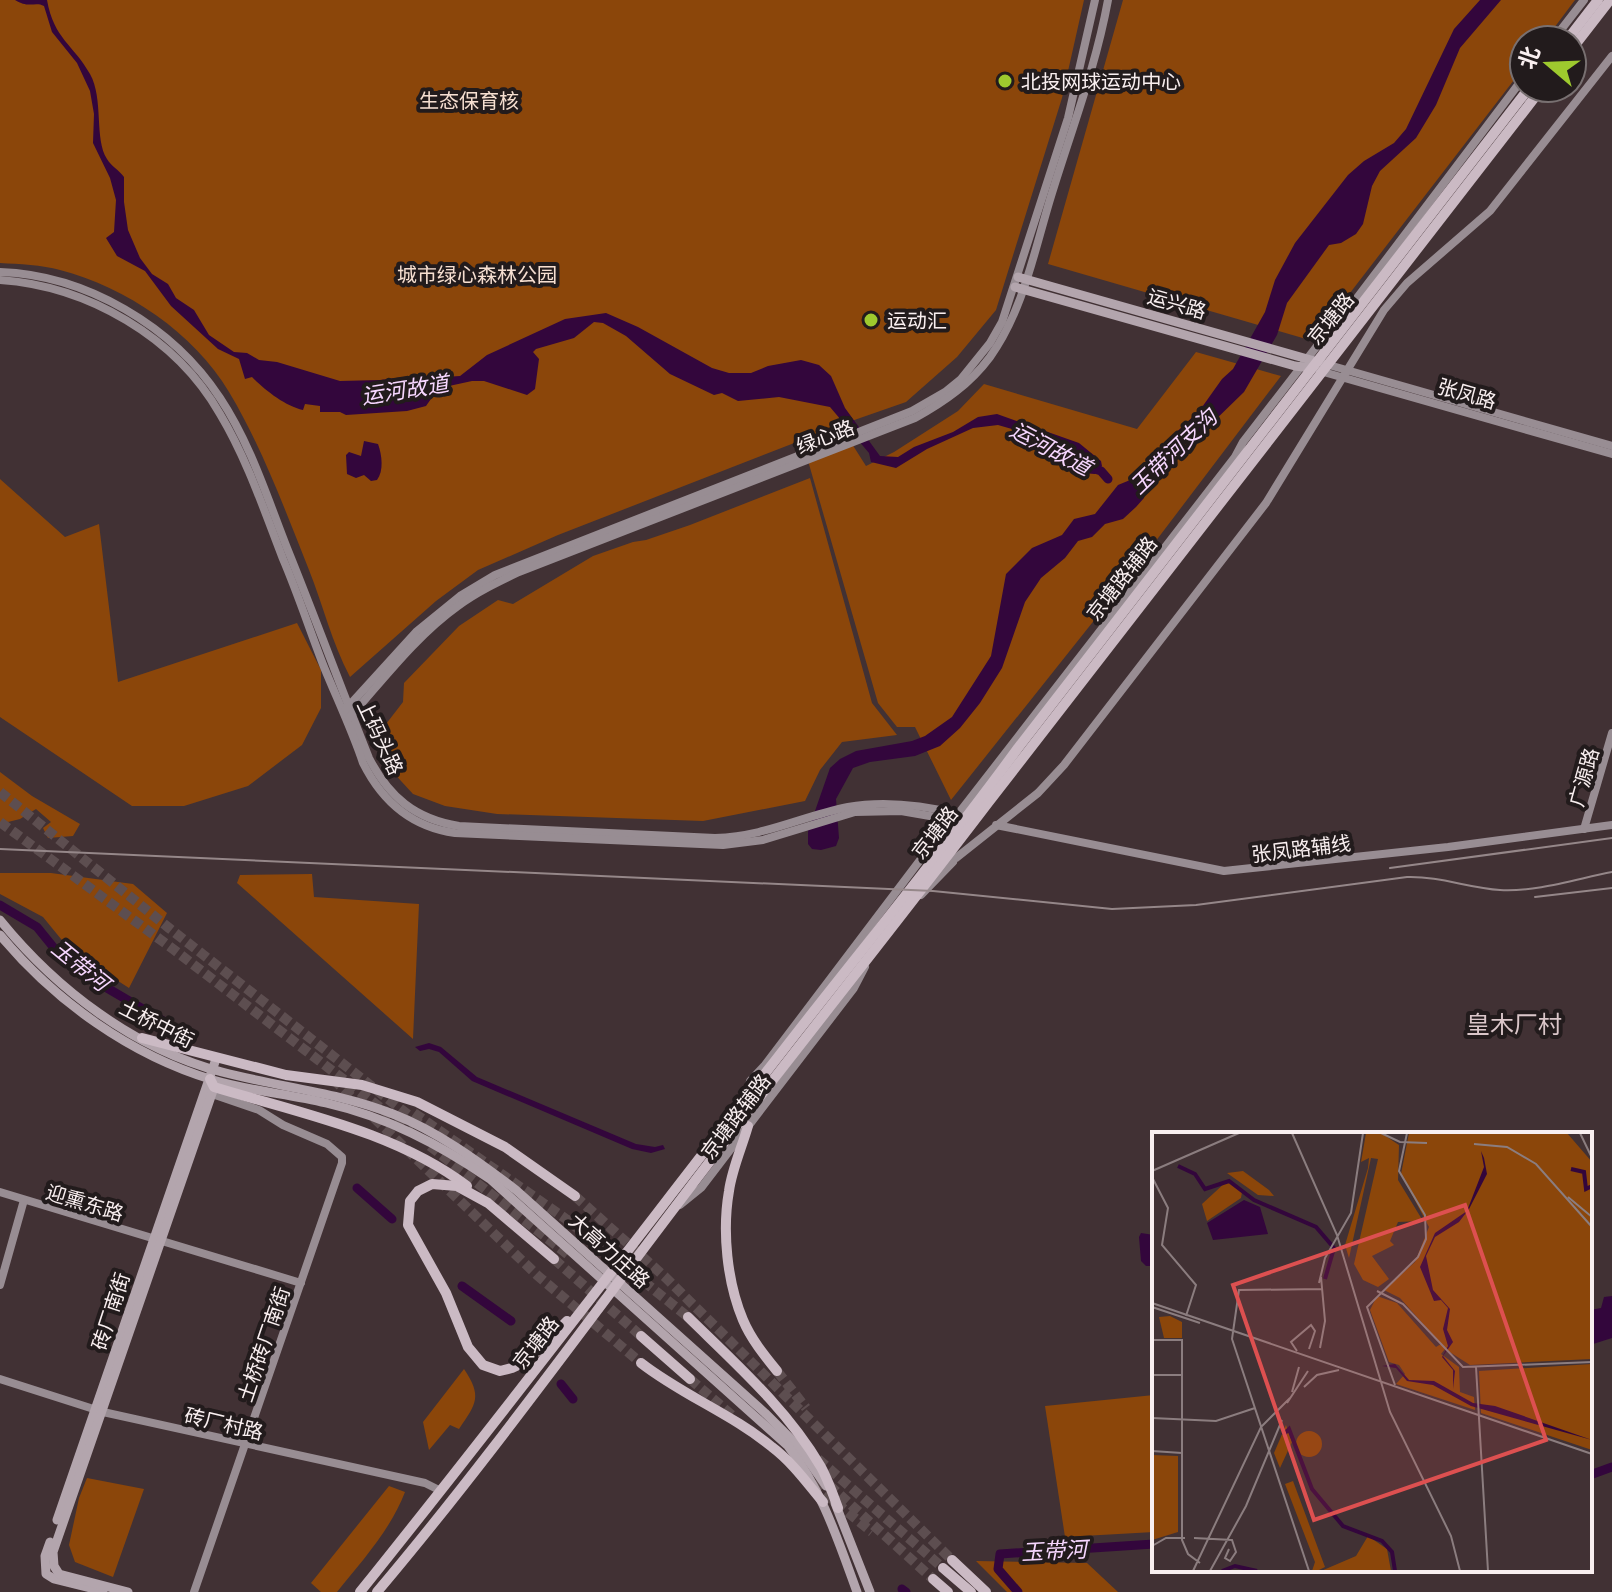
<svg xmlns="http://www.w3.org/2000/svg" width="1612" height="1592" font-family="'Golos Text','Noto Sans SC',sans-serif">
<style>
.green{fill:#8b460a}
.water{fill:#33063c}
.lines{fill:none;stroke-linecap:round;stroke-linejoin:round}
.river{stroke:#33063c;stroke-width:9}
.highway-tunnel{stroke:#5d4e50;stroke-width:10;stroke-dasharray:10 5;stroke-linecap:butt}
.secondary{stroke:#988d93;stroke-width:8}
.primary{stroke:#b3a5ad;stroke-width:9}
.highway{stroke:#cbbac4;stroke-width:10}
.rail{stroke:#958789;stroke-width:2}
.poi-dot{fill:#9eca2e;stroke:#221b1c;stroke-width:3}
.labels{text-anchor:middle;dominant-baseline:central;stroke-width:8;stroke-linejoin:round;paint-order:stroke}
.poi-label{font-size:20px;fill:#f9eff0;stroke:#221b1c;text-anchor:start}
.park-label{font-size:20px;fill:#f6dfd1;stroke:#221b1c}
.street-label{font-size:20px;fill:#f9eff0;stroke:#221b1c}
.water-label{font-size:22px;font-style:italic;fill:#f7d7ff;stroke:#221b1c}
.quarter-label{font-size:24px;fill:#dac6c9;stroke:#221b1c}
.inset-river{fill:none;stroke:#33063c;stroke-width:4}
.inset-road{fill:none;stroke:#8b7d7f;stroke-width:2}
.view{fill:#dd5050;fill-opacity:0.15;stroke:#dd5050;stroke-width:4}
.inset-edge{fill:none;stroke:#f9eff0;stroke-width:4}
</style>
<rect width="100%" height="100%" fill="#413134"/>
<g class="green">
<path d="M0,0H1084L1062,98L996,310L957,357L906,402L840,425L866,466L894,452L958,411L984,384L1137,429L1196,352L1281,376L1127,579L951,800L915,727H897L878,703L802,440L558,535L478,570L436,601L350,677C332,643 323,605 309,570C285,510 262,447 229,392C194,333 126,287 60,270C42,265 19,264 0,263Z"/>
<path d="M1123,0H1575L1545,40H1524V67L1313,341L1048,264Z"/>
<path d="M810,478L872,703L897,735L842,742L820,770L805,801L703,821L497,814L445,806L413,794L390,769L376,737L403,702L404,683L459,626L498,600L513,604L593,556L633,542L646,540L690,525Z"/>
<path d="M0,479L65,537L99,524L118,682L297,623L321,670V708L302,745L248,786L184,806H132L0,717Z"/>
<path d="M0,772L32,796L80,824L73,836L48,838L43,828L51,822L36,809L20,819L0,824Z"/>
<path d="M0,873H51L133,884L167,913L129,988L70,950L43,917L0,894Z"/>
<path d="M312,874L314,897L419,904L413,1039L237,883L240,875Z"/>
<path d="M464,1369C482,1396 477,1403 459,1429L450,1425L429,1450L423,1422Z"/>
<path d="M1154,1395V1532L1065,1537L1045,1406Z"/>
<path d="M87,1478L144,1489L113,1577L75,1562L69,1545L79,1498Z"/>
<path d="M389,1486L405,1492C391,1529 362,1561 337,1592H321L311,1583Z"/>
<path d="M976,1561L1087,1563L1118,1592H1007Z"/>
</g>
<g class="water">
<path d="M15,0H47C54,39 73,44 90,74C104,99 94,139 107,159C111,166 119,170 124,177V202L128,230L140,258L152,274L168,284L176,298L194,310L209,335L234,352L247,353L259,360L277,362L340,381L380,380L419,375L429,378L460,376L487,355L565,319L606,313L638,327L712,368L729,373H751L768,366L801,360L819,365L831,376L845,408L880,456L898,457L914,447L953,432L978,417L997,414L1079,443L1101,461L1102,466L1095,474L1081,473L1022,432L998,425L973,428L927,449L896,468L871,462L869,453L830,407L779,397L738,401L722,393L714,395L670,374L626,336L603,323L594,322L574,338L536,349L533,352L539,359L535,389L527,395L484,381H472L449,386L433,396L426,406L407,411L346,415L340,412H320V406L305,404L303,410C285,406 265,390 252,377L245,379L239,359L218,349L171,306L145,271L117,256L106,238L114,232L116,200L110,178L93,143L94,114L90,91L77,63L52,32L44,6C35,1 29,9 15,0Z"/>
<path d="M1480,0H1501L1460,48L1436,105L1416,138L1380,171L1372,186L1363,224L1356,234L1341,243L1329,245L1287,303L1277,335L1244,392L1207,428L1167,458L1148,480L1144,498L1136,507L1123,519L1105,524L1092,537L1078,541L1065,558L1041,578L1025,602L1002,668L980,703L960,728L940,746L915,756L870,762L853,768L836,799L839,838L836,846L821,850L812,849L808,844V831L830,768L840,759L856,751L912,741L925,736L952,717L991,656L1006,574L1032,548L1062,535L1074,519L1095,514L1118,485L1135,478L1149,458L1200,410L1222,379L1233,369L1265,312L1275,280L1295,243L1348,175L1364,161L1394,143L1406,129L1454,29Z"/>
<path d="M364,441L378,444C382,455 384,471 377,480L371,481L364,475L356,478L347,474L346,455L349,452L361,456Z"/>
<path d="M429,1043L441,1047L477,1077L636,1144L655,1147L663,1145L665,1149L651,1153L632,1149L472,1081L439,1052L429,1049L420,1051L415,1047Z"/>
<path d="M1141,1233L1154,1235V1266H1146L1141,1261L1139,1237Z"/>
<path d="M1612,1296V1338L1590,1345V1310L1601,1308L1604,1297Z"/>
</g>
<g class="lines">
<g class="river">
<path d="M1086,466L1101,471L1108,479"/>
<path d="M0,905L37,927L54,948L90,978L165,1022"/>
<path d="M357,1188L392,1219"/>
<path d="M462,1286L511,1321"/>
<path d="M561,1384L573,1399"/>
<path d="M1590,1475L1612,1467"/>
<path d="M902,1589L906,1592"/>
<path d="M1018,1592L998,1569L1000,1554L1154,1544"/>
</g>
<g class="highway-tunnel">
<path d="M0,792L169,928L420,1124"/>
<path d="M0,822L173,949L411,1131"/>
<path d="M333,1079L359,1104"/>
<path d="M414,1113L566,1219L688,1317"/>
<path d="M374,1118L538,1276L641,1363"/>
<path d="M430,1146L571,1257"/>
<path d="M575,1196L665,1277L952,1560"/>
<path d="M554,1259L641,1336"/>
<path d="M777,1371L806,1408"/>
<path d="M690,1379L734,1417"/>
<path d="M818,1459L943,1568"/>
<path d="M813,1484L872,1532"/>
<path d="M829,1485L933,1579"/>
</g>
<g class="secondary">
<path d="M1553,40L1584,0"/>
<path d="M0,272C86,275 173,326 220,398C250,443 267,497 287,548C315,617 341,688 369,758C389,797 415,819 459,826L715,838C767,836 799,817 848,807C885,800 922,805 959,814"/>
<path d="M0,280C88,286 176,337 220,414C247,459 264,510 283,559C298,594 310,631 324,667C337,699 352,730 363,763C382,801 411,827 455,833L723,845L763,840L855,812L901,811L953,820"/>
<path d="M1322,363L1612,446"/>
<path d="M1320,371L1612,454"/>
<path d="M346,709L417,631L460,596L495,575L912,411L945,392L961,379L990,343L1002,322L1068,118L1095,0"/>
<path d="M349,718C383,680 416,636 458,606C477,592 498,582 519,572L915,418C944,402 970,384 990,357C1024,310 1035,247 1052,193C1072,128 1096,66 1108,0"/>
<path d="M996,825L1224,871L1448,847L1612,825"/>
<path d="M1584,829L1612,733"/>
<path d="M942,866L956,858L1038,793L1064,765L1266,503L1384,310L1407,283L1490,211L1612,56"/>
<path d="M921,895L953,862"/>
<path d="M747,1095L750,1081L765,1065L930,847L955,818L1235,457L1243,442L1344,311L1357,298L1524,77"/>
<path d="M0,1192L301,1283"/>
<path d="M680,1205L701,1188L854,988L865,967"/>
<path d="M0,1285L24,1200"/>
<path d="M0,1379L103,1412L425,1483L441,1491"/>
<path d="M194,1592L342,1163V1157L327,1144L283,1125L259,1110L212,1094"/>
</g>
<g class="primary">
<path d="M1018,277L1318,362"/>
<path d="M1015,287L1295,366L1312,368"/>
<path d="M0,920C56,989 134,1049 222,1072C278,1087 338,1092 393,1114C437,1131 478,1161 516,1190L765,1413L798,1446L826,1486"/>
<path d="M0,935C55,1001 130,1055 213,1080C250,1091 289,1094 326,1103C387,1117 439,1144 490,1179L788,1446C822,1490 838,1540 857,1592"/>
<path d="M835,1503L870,1592"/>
<path d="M57,1520L216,1059"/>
<path d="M50,1542L45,1556L46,1574L54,1579L103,1591"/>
<path d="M128,1592L59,1574L54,1566L53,1552L216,1082"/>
</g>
<g class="highway">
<path d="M1567,40L1598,0"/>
<path d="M1572,49L1610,0"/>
<path d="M142,1038L286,1075L362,1085L417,1102L505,1147L575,1196"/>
<path d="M210,1079L214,1087C299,1113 396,1132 467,1186"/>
<path d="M748,1126C742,1147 732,1169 729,1191C722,1231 727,1282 743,1320C751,1339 764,1355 777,1371"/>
<path d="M554,1259L488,1203L457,1186L432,1184L418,1191L410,1201L408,1225L446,1293L468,1347L483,1365L500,1371L512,1368L527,1361L567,1321"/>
<path d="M688,1317C736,1364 787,1409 821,1467C828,1480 833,1494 838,1508"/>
<path d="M641,1336L690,1379"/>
<path d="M641,1363C682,1395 732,1414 772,1447C792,1462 807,1483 823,1502"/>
<path d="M952,1560L986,1592"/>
<path d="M943,1568L971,1592"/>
<path d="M933,1579L948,1592"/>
<path d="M360,1592C509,1407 653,1217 799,1030C873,936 948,844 1018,748L1529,88"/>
<path d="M377,1592C486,1463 585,1325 688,1190C787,1060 889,933 988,803L1542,88"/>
</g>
<g class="rail">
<path d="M0,849L933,891L1112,909L1196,905L1407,877C1439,876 1469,888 1500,890C1537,892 1576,879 1612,872"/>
<path d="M1390,868L1612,838"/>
<path d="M1535,897L1612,888"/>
</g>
</g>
<g class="poi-dot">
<circle cx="1005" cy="81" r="8"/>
<circle cx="871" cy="320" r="8"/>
</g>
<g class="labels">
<g class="poi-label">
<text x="1021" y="81">北投网球运动中心</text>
<text x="887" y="320">运动汇</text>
</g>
<g class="park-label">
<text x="469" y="100">生态保育核</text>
<text x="477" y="274">城市绿心森林公园</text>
</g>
<g class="street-label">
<text transform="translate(1177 303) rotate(16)">运兴路</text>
<text transform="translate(1330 318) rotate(-51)">京塘路</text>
<text transform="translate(1467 393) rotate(16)">张凤路</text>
<text transform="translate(825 436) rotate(-21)">绿心路</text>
<text transform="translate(1121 578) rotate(-52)">京塘路辅路</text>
<text transform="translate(381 737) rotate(65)">上码头路</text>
<text transform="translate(1583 777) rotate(-74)">广源路</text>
<text transform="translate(934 832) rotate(-52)">京塘路</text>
<text transform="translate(1301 848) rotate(-7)">张凤路辅线</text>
<text transform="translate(157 1023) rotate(27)">土桥中街</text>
<text transform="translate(735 1116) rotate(-53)">京塘路辅路</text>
<text transform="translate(85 1202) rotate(17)">迎熏东路</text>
<text transform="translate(610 1250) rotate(42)">大高力庄路</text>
<text transform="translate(110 1311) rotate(-72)">砖厂南街</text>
<text transform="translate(535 1342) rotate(-52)">京塘路</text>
<text transform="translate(263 1344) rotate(-71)">土桥砖厂南街</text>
<text transform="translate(224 1423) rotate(13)">砖厂村路</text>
</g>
<g class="water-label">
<text transform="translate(405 389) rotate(-9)">运河故道</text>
<text transform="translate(1051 448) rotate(28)">运河故道</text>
<text transform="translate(1173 451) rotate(-44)">玉带河支沟</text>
<text transform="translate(81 965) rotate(39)">玉带河</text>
<text transform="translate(1054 1550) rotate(-3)">玉带河</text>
</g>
<g class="quarter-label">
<text x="1514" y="1023">皇木厂村</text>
</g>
</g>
<g transform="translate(1152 1132)">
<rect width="440" height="440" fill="#413134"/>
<path d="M214,1H229L247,13L246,48L271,89L246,90L238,109L242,113L220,124L237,147L226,155L211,148L202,132L226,27L219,26L197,126L193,113L216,36L217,26L209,30ZM257,1H415L440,30V227L318,233L293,217L289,222L307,235L308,260L322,265L323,278L244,252L253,242L247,233L237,230L218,178L225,164L245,171L284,215L289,212L248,166L232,158L263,130L277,95L249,42ZM91,39L117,58L122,64L106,63L75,41ZM75,49L90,60L89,66L55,89L50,72ZM18,184L30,190V206H12L7,185ZM440,232V318L329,281L327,239ZM134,293L140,310L128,336L122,321ZM144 312a13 13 0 1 1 26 0a13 13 0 1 1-26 0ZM0,323L26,324V400L0,408ZM141,349L173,435L165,439H160L163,430L133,352ZM216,404L235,417L239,439H169L204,424Z" fill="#8b460a"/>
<path d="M329,19L332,26L335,42L317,77L307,90L283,105L274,124L281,158L298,177L295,198L301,210L291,224L303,239L301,257V238L290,225L296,214L291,197L296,176L289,168L282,169L268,135L283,101L315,79L332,35ZM92,68L108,75L116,102L61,108L55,91ZM243,232L257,248L282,249L321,271L343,274L440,308L319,274L281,253L255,249L244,236L230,234Z" fill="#33063c"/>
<path class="inset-river" d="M26,34L43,42L53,57L77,49L102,68L164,95L182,116L173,147M419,37L432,40L434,57L440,54M131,303L137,297L160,357L191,394L230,409L240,420L243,439M70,439L83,434L105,439"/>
<path class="inset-road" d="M140,1L185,103L238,280L299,404L308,439M229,1L248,10L275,11M428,1L440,26M322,12L355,15L384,32L440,95M0,39L87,1M0,45L16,76L10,113L44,153L34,184M416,65L440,85M167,151L173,126L199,81L211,1M225,159L251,172L311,235L440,230M0,171L440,322M0,175L48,191M0,208H30V408L36,422L48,431M168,216L173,189L169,145M145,219L139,210L159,193L163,199L157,217M324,235L336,439M0,243H30M243,253L215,175L266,125L274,107L273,83L247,39L255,1M152,255L165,243L187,238M140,260L147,235M135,271L156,239M0,286L64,289L103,276M0,319L30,321M42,406L80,408L84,420L78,429L73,426L77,417M0,414L14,406H33M41,439L109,295L138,266M58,439L94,374L130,288M157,439L80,207L87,158L170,157"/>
<path class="view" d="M313,73L394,308L162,388L81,153Z"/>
<rect width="440" height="440" class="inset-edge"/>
</g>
<g transform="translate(1548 64) rotate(289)"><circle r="38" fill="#221b1c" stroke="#787071" stroke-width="2"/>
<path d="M0-6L14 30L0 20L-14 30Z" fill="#9eca2e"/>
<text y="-12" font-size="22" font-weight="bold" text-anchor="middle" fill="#f9eff0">北</text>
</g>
</svg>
